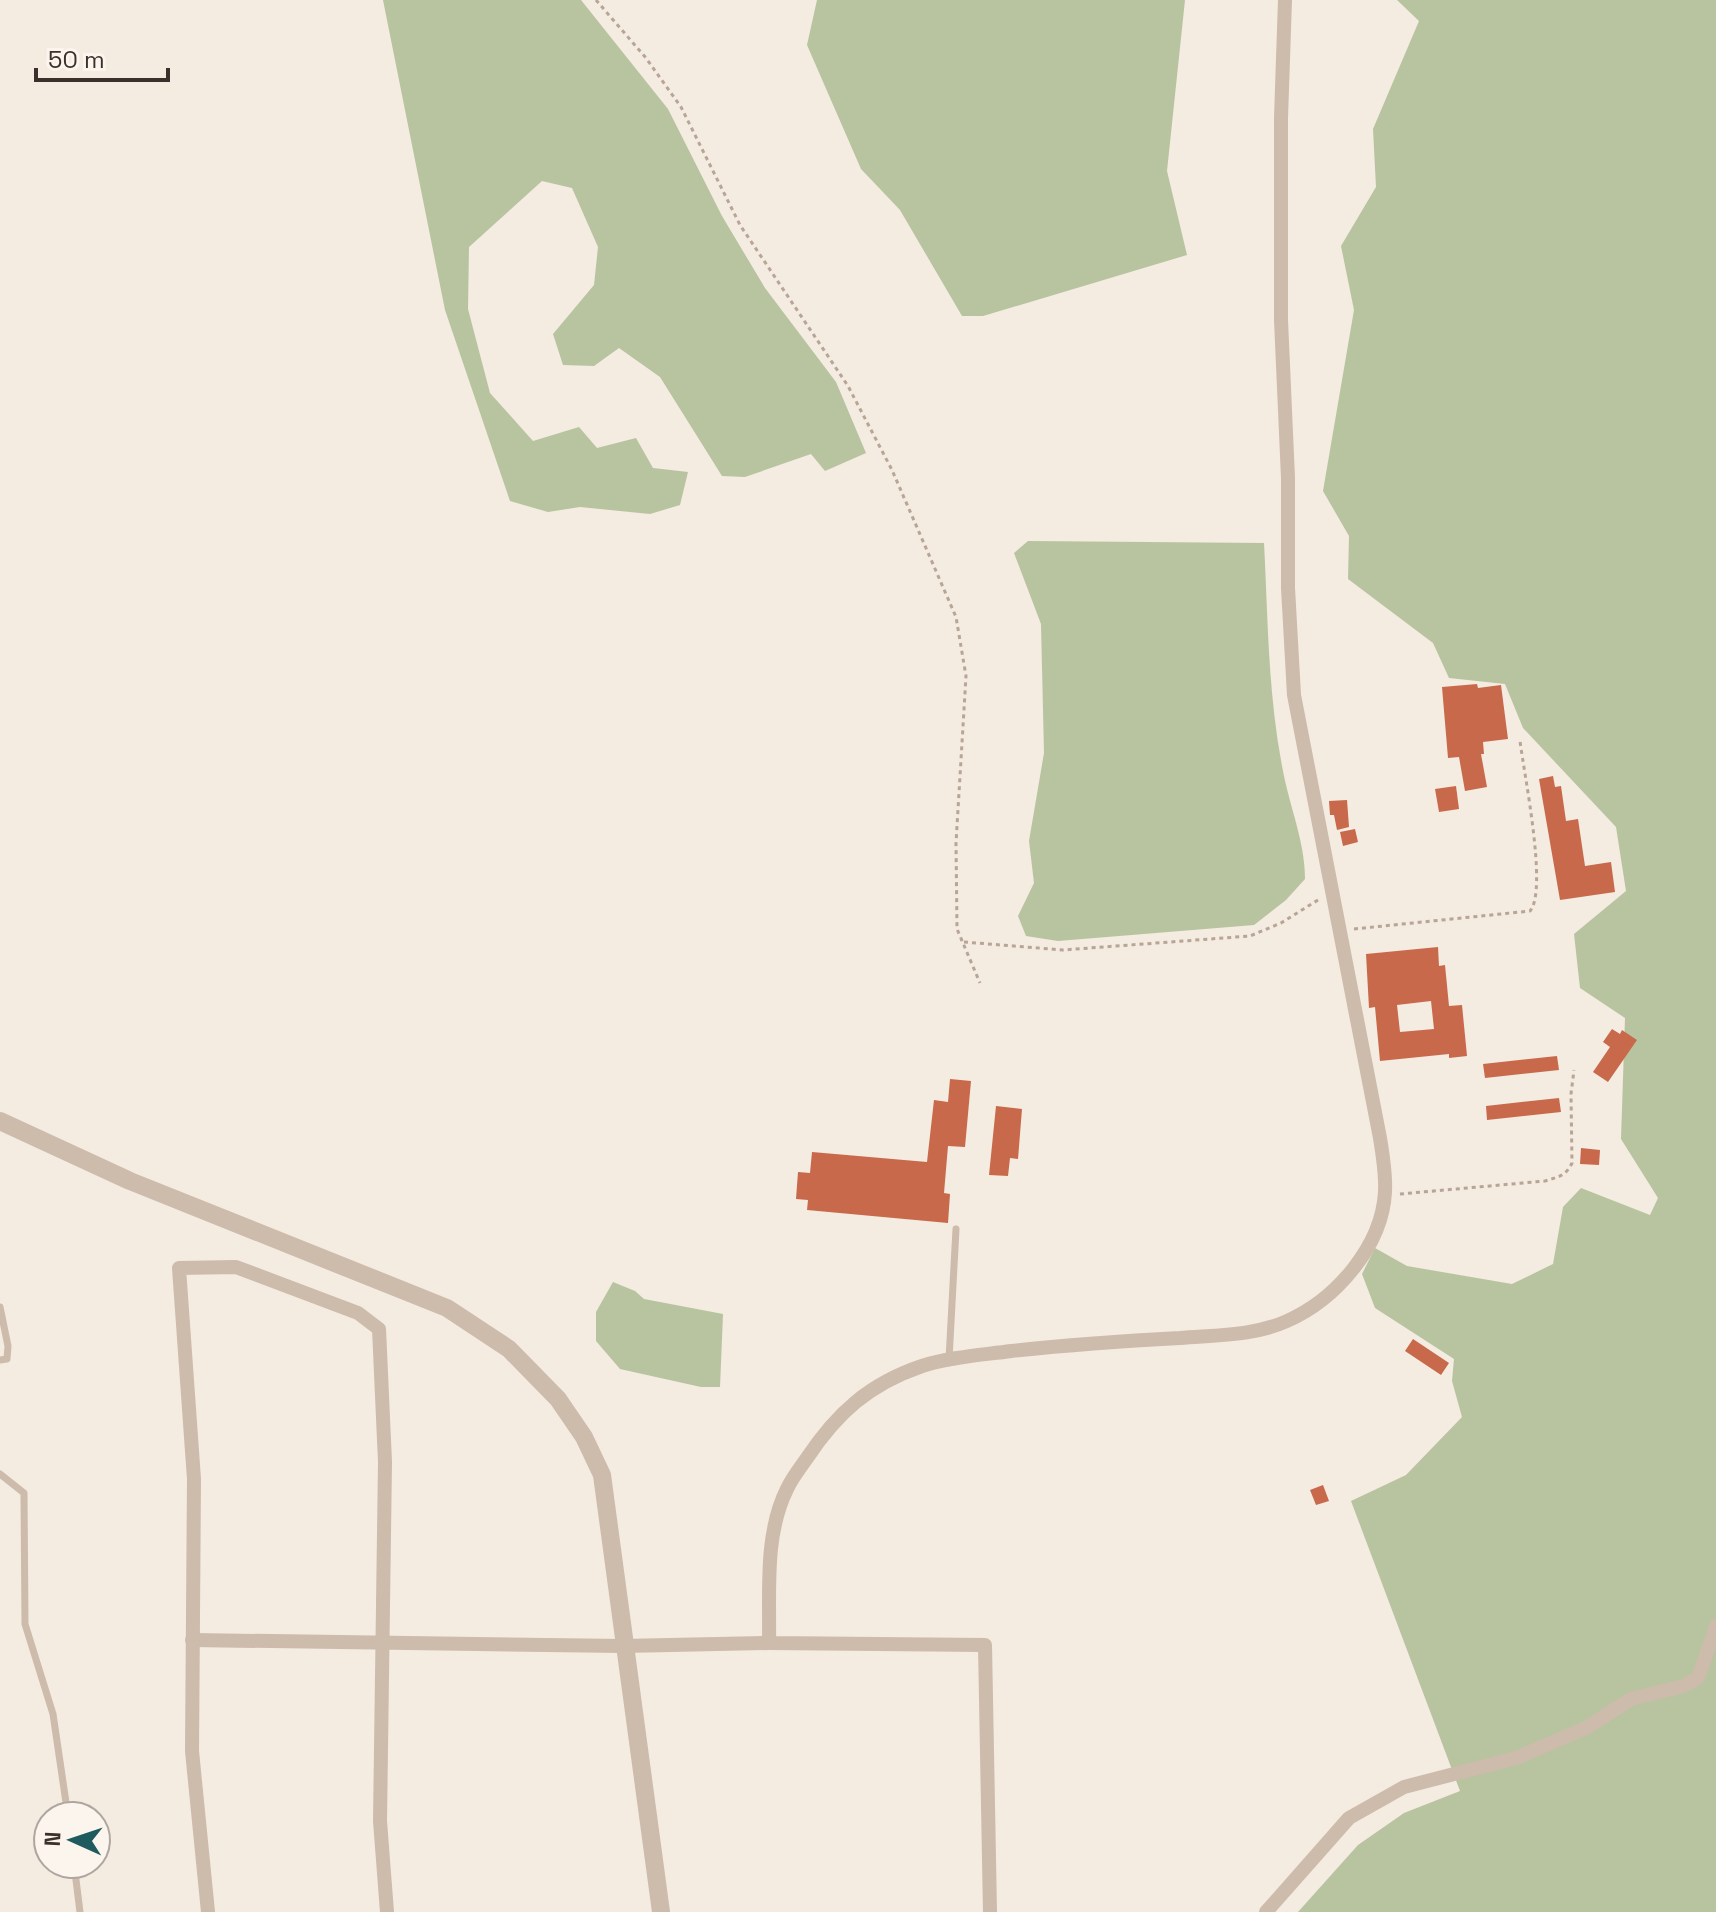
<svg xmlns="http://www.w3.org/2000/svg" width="1716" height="1912" font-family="'Space Grotesk',sans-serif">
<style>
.green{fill:#b8c4a0}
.building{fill:#c8694b;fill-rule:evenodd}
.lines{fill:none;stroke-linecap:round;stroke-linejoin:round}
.path{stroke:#b9a596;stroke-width:3;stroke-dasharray:4 4;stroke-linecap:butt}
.service{stroke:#cdbbac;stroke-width:7}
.minor{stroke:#cdbbac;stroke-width:14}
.tertiary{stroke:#cdbbac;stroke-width:18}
</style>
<rect width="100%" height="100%" fill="#f4ebe1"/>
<g class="green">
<path d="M383,0H581L668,109L722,216L765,288L836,382L866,453L825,471L811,454L745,477L722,476L660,377L619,348L594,366L563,365L553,334L594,285L598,247L572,188L542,181L469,247L468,309L490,393L533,441L579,427L597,448L636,438L653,468L688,472L680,505L650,514L580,507L548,512L510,501L445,310Z"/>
<path d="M817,0H1185L1167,171L1187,255L983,316H962L900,210L861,169L807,45Z"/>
<path d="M1397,0H1716V1912H1298L1358,1845L1404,1813L1460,1791L1351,1501L1406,1475L1462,1417L1452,1381L1454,1359L1375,1308L1362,1274L1375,1248L1407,1266L1512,1284L1553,1264L1563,1207L1581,1188L1650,1215L1658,1198L1621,1139L1625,1018L1580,988L1574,934L1626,891L1616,827L1523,728L1505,684L1449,678L1433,643L1348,579L1349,536L1323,491L1354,310L1341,246L1376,187L1373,129L1419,21Z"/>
<path d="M1028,541L1264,543C1268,619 1268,696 1283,771C1290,808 1305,842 1305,879L1286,900L1254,925L1058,941L1026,936L1018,916L1034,883L1029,841L1044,753L1041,624L1014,553Z"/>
<path d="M613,1282L635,1291L644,1299L723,1314L720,1387H701L620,1369L596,1341V1312Z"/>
</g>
<g class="building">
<path d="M1477,684L1478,688L1501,685L1508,739L1483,742L1484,754H1481L1487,787L1465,791L1459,757L1448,758L1442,687Z"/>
<path d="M1553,776L1555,787L1561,786L1566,821L1578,819L1585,866L1611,862L1615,892L1560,900L1539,779Z"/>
<path d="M1456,786L1459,809L1439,812L1435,789Z"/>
<path d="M1347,800L1349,827L1337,830L1334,815H1330L1329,801Z"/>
<path d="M1355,829L1358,842L1343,846L1340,832Z"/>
<path d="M1438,947L1439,966L1445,965L1449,1006L1462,1005L1467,1056L1449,1058V1054L1380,1061L1375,1007L1369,1008L1366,954ZM1431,1001L1434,1029L1400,1032L1397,1005Z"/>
<path d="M1612,1029L1620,1034L1622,1030L1637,1040L1608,1082L1593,1072L1610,1047L1603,1042Z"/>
<path d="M1557,1056L1559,1070L1485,1078L1483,1064Z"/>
<path d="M950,1079L971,1081L965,1147L948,1146L944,1193L950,1194L948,1223L807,1210L808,1200L796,1199L798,1172L810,1173L812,1152L927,1162L934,1100L948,1102Z"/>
<path d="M1559,1098L1561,1112L1487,1120L1486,1106Z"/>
<path d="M996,1106L1022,1109L1018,1159L1010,1158L1008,1176L989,1175Z"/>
<path d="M1581,1148L1600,1150L1599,1165L1580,1164Z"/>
<path d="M1413,1339L1449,1363L1441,1375L1405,1351Z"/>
<path d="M1323,1485L1329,1501L1316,1505L1310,1490Z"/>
</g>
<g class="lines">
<g class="path">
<path d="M596,0L646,58L681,107L740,225L848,386L892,470L956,617L966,676L956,843L957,929L980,983"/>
<path d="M1354,929L1530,911C1548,890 1524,774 1520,741"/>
<path d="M964,942L1063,950L1250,936L1281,923L1318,900"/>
<path d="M1400,1194L1545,1181C1558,1177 1566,1176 1572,1163L1571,1094L1574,1070"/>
</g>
<g class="service">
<path d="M0,1307L8,1346L7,1359L0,1360"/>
<path d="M949,1359L956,1229"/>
<path d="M0,1474L24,1493L25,1624L53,1714L68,1816"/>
<path d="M74,1864L80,1912"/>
</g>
<g class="minor">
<path d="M192,1640L623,1646L769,1643"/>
<path d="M208,1912L192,1751L194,1479L179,1268L236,1267L358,1313L379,1329L385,1462L380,1821L387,1912"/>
<path d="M990,1912L985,1645L769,1643C770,1593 764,1535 787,1489C792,1478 800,1468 807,1458C837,1413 869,1384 922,1366C950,1357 982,1355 1011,1351C1067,1345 1123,1341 1180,1338C1215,1335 1254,1336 1287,1321C1335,1300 1382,1247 1385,1192C1386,1174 1383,1156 1380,1138L1294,695L1288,588V478L1281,320V118L1285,0"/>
<path d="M1266,1912L1349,1818L1404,1787L1516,1758L1586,1728L1631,1699L1684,1686L1698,1678L1716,1626"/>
</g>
<path class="tertiary" d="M0,1121L130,1181L447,1308L509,1349L558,1399L584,1437L602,1475L661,1912"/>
</g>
<g transform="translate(72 1840) rotate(273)"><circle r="38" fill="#fbf5ee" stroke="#aea6a0" stroke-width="2"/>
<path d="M0-6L14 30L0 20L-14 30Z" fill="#1f5a5e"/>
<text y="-12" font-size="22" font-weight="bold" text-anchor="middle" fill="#3b302b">N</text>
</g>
<path d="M36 68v12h132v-12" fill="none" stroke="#3b302b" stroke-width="4"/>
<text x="48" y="68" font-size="24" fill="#3b302b" stroke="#fbf5ee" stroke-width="6" paint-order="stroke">50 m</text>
</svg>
